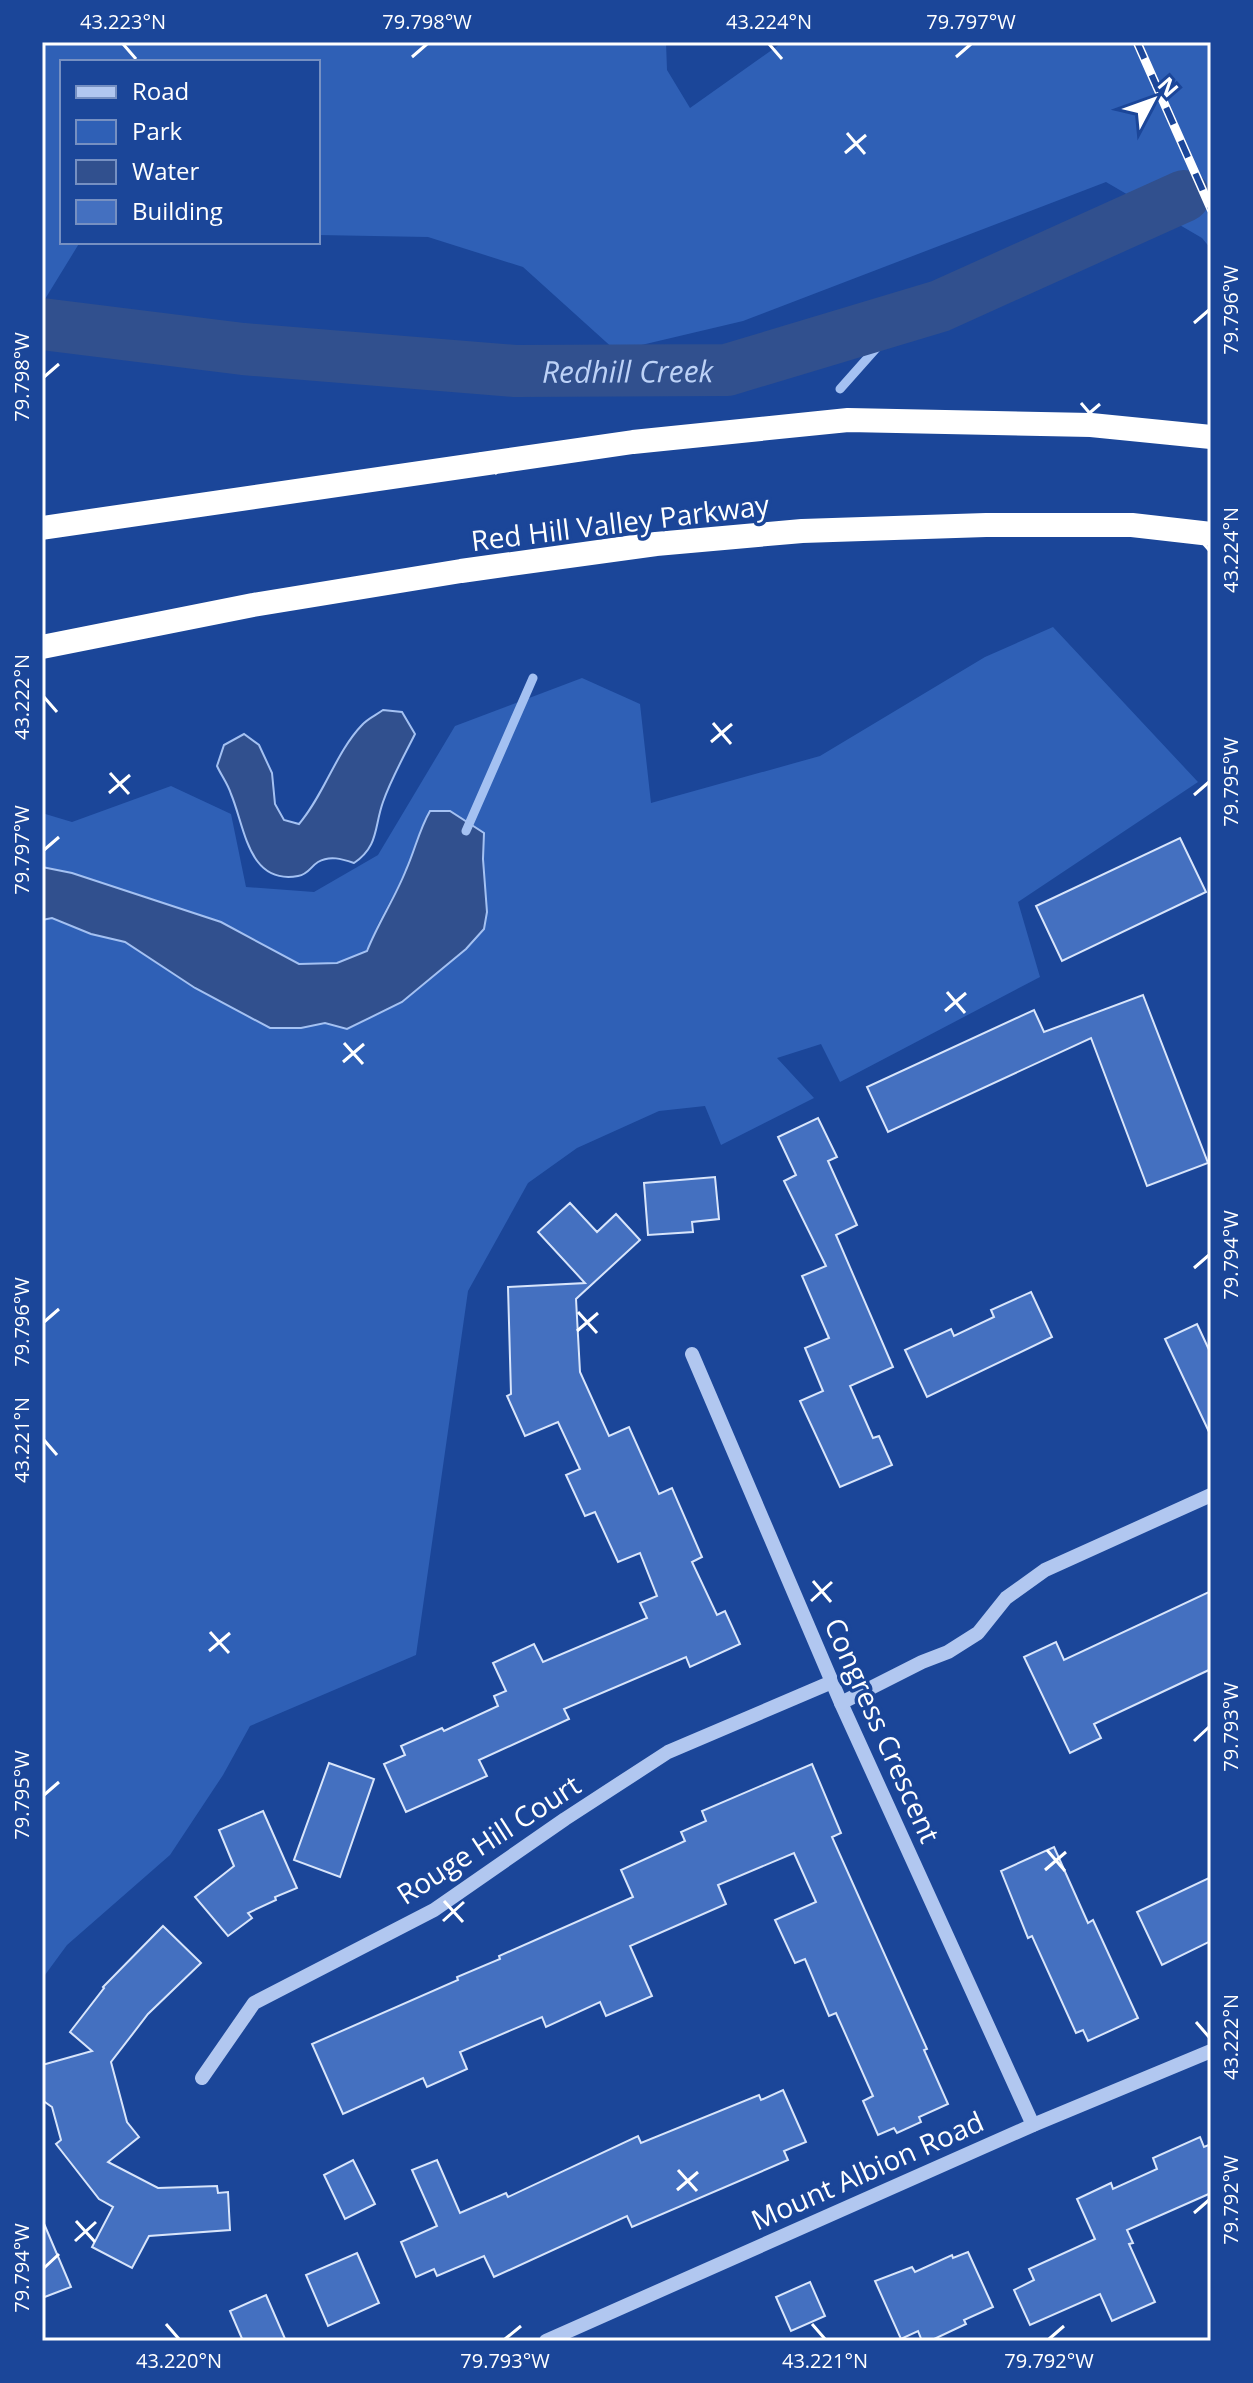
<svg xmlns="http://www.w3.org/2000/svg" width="1253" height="2383" font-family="'Open Sans',sans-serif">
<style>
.green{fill:#2f60b6}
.water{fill:#31508e;stroke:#a4c1f2;stroke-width:2}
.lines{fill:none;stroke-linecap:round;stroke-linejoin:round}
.stream{stroke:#a4c1f2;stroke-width:9}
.river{stroke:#31508e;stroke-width:52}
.building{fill:#4470c0;stroke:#d8e5fb;stroke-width:2}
.minor{stroke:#b1c7f0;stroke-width:14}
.highway{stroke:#fff;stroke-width:24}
.rail-casing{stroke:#fff;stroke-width:9}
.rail{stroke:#1b4699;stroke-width:6;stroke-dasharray:18;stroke-linecap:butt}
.ticks{fill:none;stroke:#fff;stroke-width:3}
.labels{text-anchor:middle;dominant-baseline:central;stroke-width:7;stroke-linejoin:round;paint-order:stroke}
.street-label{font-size:28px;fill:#fff;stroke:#1b4699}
.water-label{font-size:30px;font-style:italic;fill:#bdd2f7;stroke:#1b4699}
.neatline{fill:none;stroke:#fff;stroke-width:3}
.ticks-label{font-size:20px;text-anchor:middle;fill:#fff}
</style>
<rect width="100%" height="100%" fill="#1b4699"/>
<g class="green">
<path d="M42,42H666L667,70L690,108L783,42H1211V249L1202,238L1106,182L743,321L616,351L523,267L428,237L318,235V62H62V242H80L42,304Z"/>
<path d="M1053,627L1198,782L1018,902L1040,977L840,1082L821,1044L777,1058L814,1098L721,1145L705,1106L659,1111L577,1148L528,1183L468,1291L416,1655L250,1726L223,1775L170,1855L67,1945L42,1979V920L52,918L91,934L125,942L195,988L270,1028H301L325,1023L347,1029L402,1002L466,949L484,929V833L421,828L406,871L378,924L367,951L337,963L299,964L221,922L72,873L42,867V813L72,822L171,786L231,814L246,887L314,892L378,855L455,726L582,678L640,704L651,803L820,756L985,657Z"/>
</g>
<g class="water">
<path d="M383,710L402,712L415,734C404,756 391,779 383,802C374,827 379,846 354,863C342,859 330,855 318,862C310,867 309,874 298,876C248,885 245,827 231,794C228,784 221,775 217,766L224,745L244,734L259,745L272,773L275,804L284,820L299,824C324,795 336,752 362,725C367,719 376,715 383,710Z"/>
<path d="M430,811H450L484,833L483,859L487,912L484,929L466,949L402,1002L347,1029L325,1023L301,1028H270L195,988L125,942L91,934L52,918L42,920V867L72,873L221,922L299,964L337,963L367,951C378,923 395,898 406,870C415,850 419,830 430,811Z"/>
</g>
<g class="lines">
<g class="stream">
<path d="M840,389L880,344L909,316"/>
<path d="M466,831L533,678"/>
</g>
<path class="river" id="s1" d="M42,324L243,349L515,371L727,370L940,306L1184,196"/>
</g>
<g class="building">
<path d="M1180,838L1206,892L1062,961L1036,906Z"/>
<path d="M1143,995L1208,1163L1147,1186L1091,1038L888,1132L867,1087L1034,1010L1044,1032Z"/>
<path d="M818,1118L837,1157L828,1161L857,1225L836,1235L893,1367L850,1386L873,1438L879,1436L892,1465L840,1487L800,1401L823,1391L805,1348L829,1338L802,1276L826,1266L784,1181L796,1175L778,1137Z"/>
<path d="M715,1177L719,1219L692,1222L693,1232L648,1235L644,1183Z"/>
<path d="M570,1203L597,1232L616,1214L640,1240L576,1299L580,1372L609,1436L629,1427L659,1494L672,1488L702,1557L692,1562L717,1615L725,1611L740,1644L690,1667L686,1657L564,1709L569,1719L479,1760L487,1776L406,1812L384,1764L405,1755L401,1746L442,1728L444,1731L498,1706L494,1696L506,1691L493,1663L534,1644L543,1662L647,1618L640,1603L657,1596L640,1553L618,1562L595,1512L585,1516L566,1475L580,1469L558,1422L525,1436L507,1396L511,1394L508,1287L585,1283L538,1232Z"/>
<path d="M1031,1292L1052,1337L927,1397L905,1350L951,1329L954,1336L994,1317L991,1310Z"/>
<path d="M1197,1324L1211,1354V1436L1165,1339Z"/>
<path d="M1211,1591V1669L1094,1724L1101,1738L1070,1753L1024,1657L1056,1642L1064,1660Z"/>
<path d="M329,1763L374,1779L340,1877L294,1860Z"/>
<path d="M812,1764L841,1833L832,1837L927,2049L924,2050L948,2104L919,2117L921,2122L897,2133L894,2128L878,2135L863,2101L873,2096L836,2013L829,2016L805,1959L795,1963L775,1920L816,1902L794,1853L718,1885L726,1904L630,1946L652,1996L606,2016L600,2002L546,2027L542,2017L460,2052L467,2069L427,2087L423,2078L343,2114L312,2044L458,1980L457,1977L500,1959L499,1956L633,1897L621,1870L685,1841L681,1832L706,1821L702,1811Z"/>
<path d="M263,1811L297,1888L275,1897L276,1900L248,1913L252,1918L228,1936L195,1897L234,1866L219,1830Z"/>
<path d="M1054,1847L1088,1923L1093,1920L1138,2018L1088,2041L1083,2030L1076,2033L1032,1936L1028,1938L1001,1871Z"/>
<path d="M1211,1877V1941L1162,1965L1137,1912Z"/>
<path d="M163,1926L201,1963L148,2014L111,2062L127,2122L139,2137L108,2162L158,2188L217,2186L218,2193L228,2192L230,2230L149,2236L132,2268L92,2247L113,2207L99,2199L56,2144L61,2140L52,2107L42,2100V2065L92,2051L70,2032L104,1988L103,1987Z"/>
<path d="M783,2090L806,2142L784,2151L788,2160L632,2227L627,2216L494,2277L484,2256L437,2276L434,2269L416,2277L401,2242L437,2226L412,2170L437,2160L460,2213L506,2193L508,2197L638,2136L641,2143L759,2095L761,2100Z"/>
<path d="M1200,2137L1204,2147L1211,2144V2193L1127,2230L1133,2243L1129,2244L1155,2302L1112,2321L1100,2294L1030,2325L1014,2290L1034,2280L1029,2269L1095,2239L1077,2199L1111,2183L1113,2189L1157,2169L1153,2158Z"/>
<path d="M353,2160L375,2204L345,2219L324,2175Z"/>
<path d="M42,2219L71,2287L42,2298Z"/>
<path d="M968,2252L993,2307L964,2320L966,2324L930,2341H922L918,2331L901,2339L875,2281L912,2267L915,2272L952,2255L953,2258Z"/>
<path d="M357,2253L379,2303L328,2326L306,2275Z"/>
<path d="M810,2282L825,2316L791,2331L776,2297Z"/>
<path d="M266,2295L286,2341H243L230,2311Z"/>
</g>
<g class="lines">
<g class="minor">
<path d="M692,1354L841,1703L1033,2125"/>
<path d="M841,1703L922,1662L948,1652L978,1633L1006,1598L1045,1570L1211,1495"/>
<path d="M202,2078L254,2003L434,1910L565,1819L668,1752L832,1682"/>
<path d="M546,2341L1033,2125L1211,2051"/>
</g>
<g class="highway">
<path d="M42,528L633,442L848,420L1091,425L1211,437"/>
<path d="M42,647L253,605L461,571L656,544L802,531L986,525H1132L1211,534"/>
</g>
<g class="rail-casing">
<path id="rail" d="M1137,42L1211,209"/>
</g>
<use href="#rail" class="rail"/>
</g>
<path class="ticks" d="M123,44L136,59M769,44L782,59M412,57L427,44M956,57L971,44M847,133L865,154M845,153L866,135M1194,323L1209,310M44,377L59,364M1081,403L1099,424M1079,422L1100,404M479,453L497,474M477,473L498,455M1196,535L1209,550M44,697L57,712M713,723L731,744M711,742L732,724M110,773L129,794M109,793L130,775M1194,795L1209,782M44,850L59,837M947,992L965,1013M945,1011L966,993M344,1043L363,1064M343,1062L364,1044M1194,1268L1209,1255M578,1312L597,1333M44,1322L59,1309M577,1331L598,1313M44,1440L57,1455M813,1581L831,1602M811,1601L832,1582M210,1632L229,1653M209,1651L230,1633M1194,1741L1209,1727M44,1795L59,1782M1047,1850L1065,1871M1045,1870L1066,1852M444,1901L463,1922M443,1921L464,1902M1196,2022L1209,2037M678,2170L697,2191M677,2190L698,2172M1194,2213L1209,2200M76,2221L95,2242M75,2241L96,2222M44,2268L59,2254M166,2324L179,2339M812,2324L825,2339M505,2339L521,2326M1049,2339L1064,2326"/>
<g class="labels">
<g class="street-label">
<text transform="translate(620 522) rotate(-7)">Red Hill Valley Parkway</text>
<text transform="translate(883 1730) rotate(66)">Congress Crescent</text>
<text transform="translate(488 1839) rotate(-33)">Rouge Hill Court</text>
<text transform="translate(867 2170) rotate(-24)">Mount Albion Road</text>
</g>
<g class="water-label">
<text stroke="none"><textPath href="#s1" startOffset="588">Redhill Creek</textPath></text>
</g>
</g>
<rect width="1253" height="2383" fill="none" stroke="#1b4699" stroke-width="88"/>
<rect x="60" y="60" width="260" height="184" fill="#1b4699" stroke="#7690c2" stroke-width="2"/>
<rect x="76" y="86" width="40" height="12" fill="#b1c7f0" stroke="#7690c2" stroke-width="2"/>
<text x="132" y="100" font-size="24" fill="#ffffff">Road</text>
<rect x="76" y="120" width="40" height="24" fill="#2f60b6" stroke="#7690c2" stroke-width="2"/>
<text x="132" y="140" font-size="24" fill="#ffffff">Park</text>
<rect x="76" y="160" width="40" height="24" fill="#31508e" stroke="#7690c2" stroke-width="2"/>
<text x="132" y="180" font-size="24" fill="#ffffff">Water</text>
<rect x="76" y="200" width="40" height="24" fill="#4470c0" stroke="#7690c2" stroke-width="2"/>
<text x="132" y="220" font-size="24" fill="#ffffff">Building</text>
<g transform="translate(1153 100) rotate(49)" stroke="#1b4699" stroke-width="6" paint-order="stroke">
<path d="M0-6L14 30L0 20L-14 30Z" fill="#ffffff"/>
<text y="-12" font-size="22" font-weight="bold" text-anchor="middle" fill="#ffffff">N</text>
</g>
<rect x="44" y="44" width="1165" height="2295" class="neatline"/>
<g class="ticks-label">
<text x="123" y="29">43.223°N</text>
<text x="427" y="29">79.798°W</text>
<text x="769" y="29">43.224°N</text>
<text x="971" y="29">79.797°W</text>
<text transform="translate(1231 310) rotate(-90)" y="7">79.796°W</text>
<text transform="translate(22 377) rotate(-90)" y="7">79.798°W</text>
<text transform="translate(1231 550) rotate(-90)" y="7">43.224°N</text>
<text transform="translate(22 697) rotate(-90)" y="7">43.222°N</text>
<text transform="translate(1231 782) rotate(-90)" y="7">79.795°W</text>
<text transform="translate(22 850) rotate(-90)" y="7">79.797°W</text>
<text transform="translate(1231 1255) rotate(-90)" y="7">79.794°W</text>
<text transform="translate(22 1322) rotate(-90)" y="7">79.796°W</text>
<text transform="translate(22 1440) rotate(-90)" y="7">43.221°N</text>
<text transform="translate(1231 1727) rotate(-90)" y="7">79.793°W</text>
<text transform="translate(22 1795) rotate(-90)" y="7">79.795°W</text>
<text transform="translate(1231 2037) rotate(-90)" y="7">43.222°N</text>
<text transform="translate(1231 2200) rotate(-90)" y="7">79.792°W</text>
<text transform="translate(22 2268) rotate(-90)" y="7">79.794°W</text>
<text x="179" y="2368">43.220°N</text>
<text x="505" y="2368">79.793°W</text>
<text x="825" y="2368">43.221°N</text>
<text x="1049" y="2368">79.792°W</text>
</g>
</svg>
